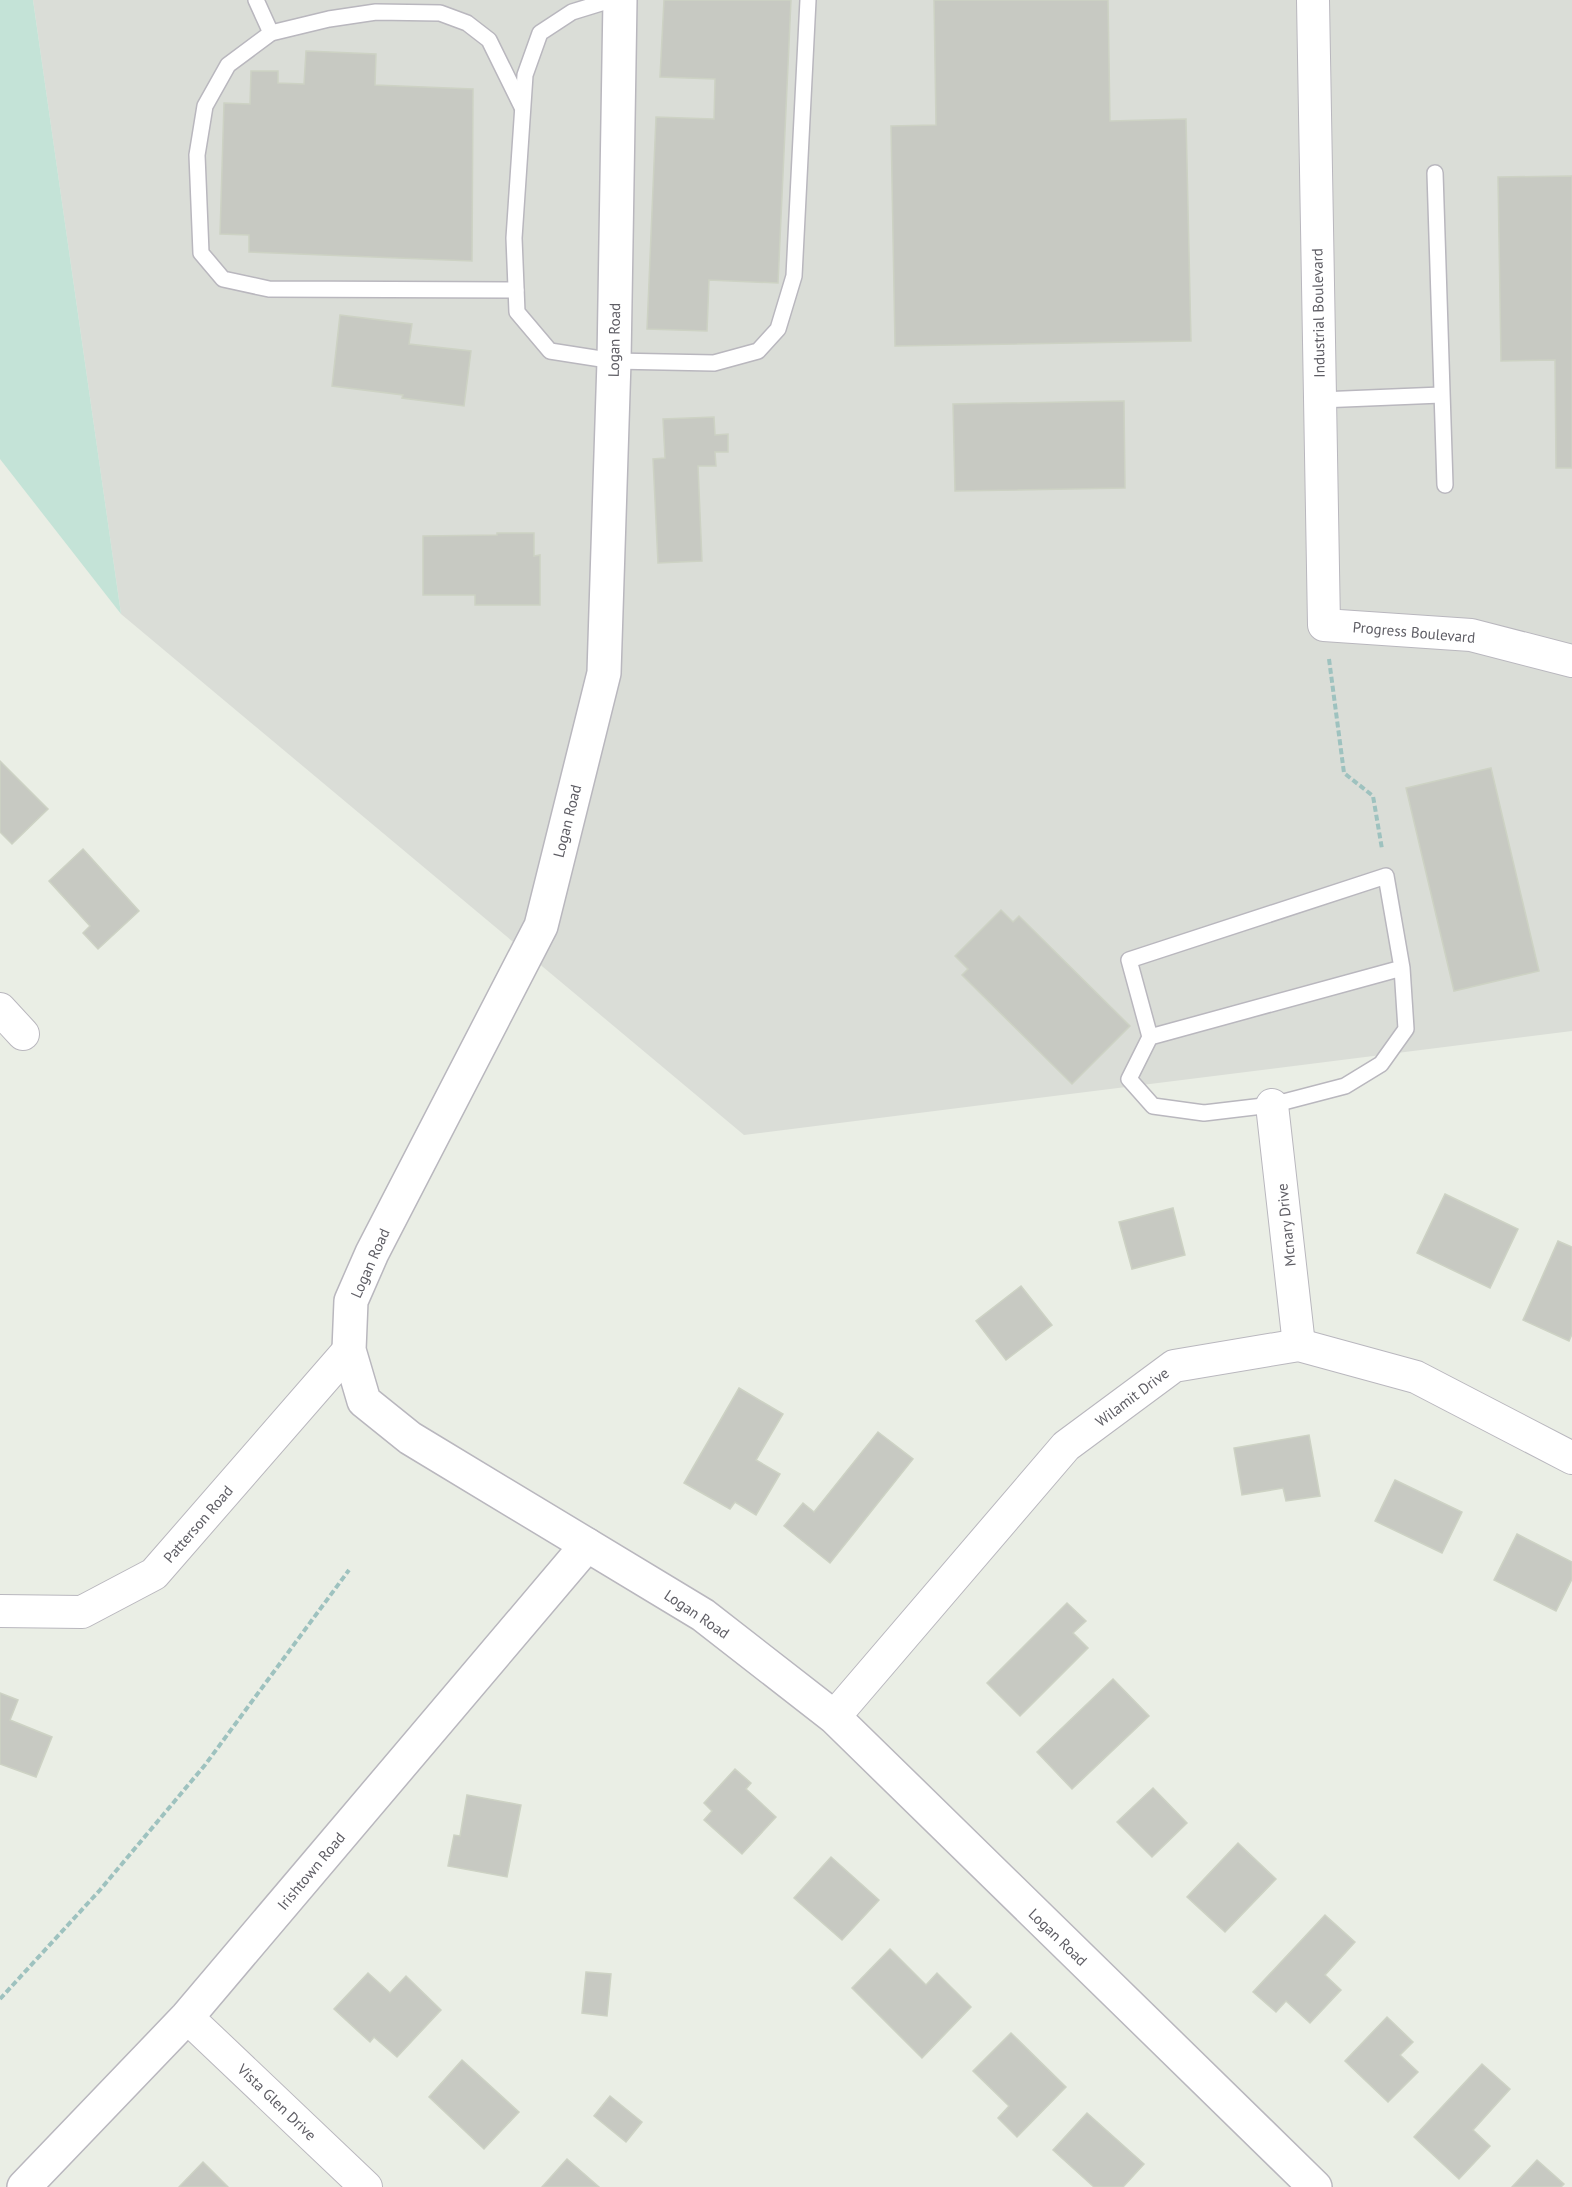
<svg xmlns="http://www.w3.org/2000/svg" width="1572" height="2187" font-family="'PT Sans',sans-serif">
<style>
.industrial{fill:#daddd7}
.green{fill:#c4e3d7}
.building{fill:#c7c9c2;stroke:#cdd2c4;stroke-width:1.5}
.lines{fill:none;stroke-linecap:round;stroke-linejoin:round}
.service-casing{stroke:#b9b7be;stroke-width:18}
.minor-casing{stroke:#b9b7be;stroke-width:34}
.tertiary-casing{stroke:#b9b7be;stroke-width:36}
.path{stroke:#9ec2bf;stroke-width:4;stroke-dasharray:6 3;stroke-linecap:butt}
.service{stroke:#fff;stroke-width:15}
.minor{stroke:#fff;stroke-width:32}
.tertiary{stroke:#fff;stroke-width:33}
.labels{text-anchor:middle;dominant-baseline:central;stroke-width:4.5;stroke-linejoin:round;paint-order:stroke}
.street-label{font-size:15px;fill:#5e5d64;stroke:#fff}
</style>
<rect width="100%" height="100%" fill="#eaeee5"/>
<path class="industrial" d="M33,0H1572V1031L744,1135L121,614Z"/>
<path class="green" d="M0,0H33L121,614L0,459Z"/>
<g class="building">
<path d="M664,0H791L778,283L709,280L707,331L647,329L656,117L714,119L715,79L660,77Z"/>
<path d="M934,0H1108L1110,121L1186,119L1191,341L895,346L891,126L936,125Z"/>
<path d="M306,51L376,54L375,85L473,89L472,261L249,252V235L220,234L224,103L250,104L251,71H278V83L304,84Z"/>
<path d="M1572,176V468H1556L1555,360L1501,361L1498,177Z"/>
<path d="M340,315L412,324L409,344L471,351L464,406L402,398L403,395L332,386Z"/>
<path d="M1124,401L1125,488L955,491L953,404Z"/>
<path d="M714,417L715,435L728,434V452H715L716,466H698L702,561L658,563L653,459L665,458L663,419Z"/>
<path d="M497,533H534V556L540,555V605H475V595H423V536L497,535Z"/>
<path d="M0,761L48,809L12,844L0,832Z"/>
<path d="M1491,768L1539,971L1454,991L1406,788Z"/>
<path d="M83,849L139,911L98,949L83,933L90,926L49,881Z"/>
<path d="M1001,910L1013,922L1019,916L1130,1026L1072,1084L962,975L968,969L955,956Z"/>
<path d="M1445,1194L1518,1229L1490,1288L1417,1253Z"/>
<path d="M1173,1208L1185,1255L1132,1269L1119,1222Z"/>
<path d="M1558,1241L1572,1247V1334L1569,1341L1523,1320Z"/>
<path d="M1021,1286L1052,1325L1006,1360L976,1321Z"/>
<path d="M739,1388L783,1414L756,1460L780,1474L756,1515L735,1502L730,1509L684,1483Z"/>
<path d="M878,1432L913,1459L830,1563L784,1526L803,1503L814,1512Z"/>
<path d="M1309,1435L1320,1496L1286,1501L1283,1488L1242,1495L1234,1448Z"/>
<path d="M1395,1480L1462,1512L1442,1553L1375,1521Z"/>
<path d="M1517,1534L1572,1562V1579L1556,1611L1494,1580Z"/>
<path d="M1067,1603L1086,1621L1073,1633L1088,1648L1020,1716L987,1683Z"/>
<path d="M1113,1679L1149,1716L1072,1789L1037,1752Z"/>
<path d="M0,1693L18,1700L10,1720L52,1737L36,1777L0,1764Z"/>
<path d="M735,1769L751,1783L746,1789L776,1817L742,1854L704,1820L712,1811L704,1803Z"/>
<path d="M1153,1788L1187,1823L1152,1857L1117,1822Z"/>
<path d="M467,1795L521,1805L507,1877L448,1866L454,1835L460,1836Z"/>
<path d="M1238,1843L1276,1879L1225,1932L1187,1897Z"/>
<path d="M831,1857L879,1900L842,1940L794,1898Z"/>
<path d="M1325,1915L1355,1942L1325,1975L1341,1990L1310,2023L1286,2001L1276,2012L1253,1992Z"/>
<path d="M890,1949L926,1985L937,1973L971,2007L922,2058L852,1988Z"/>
<path d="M586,1972L611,1974L607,2016L582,2013Z"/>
<path d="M368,1973L390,1993L406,1976L441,2010L397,2057L374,2037L370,2042L334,2009Z"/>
<path d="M1387,2017L1413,2042L1400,2055L1418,2072L1388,2102L1345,2061Z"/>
<path d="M1011,2033L1066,2087L1017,2137L998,2118L1009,2106L973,2071Z"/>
<path d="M462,2060L519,2112L484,2149L429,2097Z"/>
<path d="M1482,2064L1510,2089L1473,2130L1490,2146L1459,2179L1414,2137Z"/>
<path d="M610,2096L642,2122L626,2142L594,2116Z"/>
<path d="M1087,2113L1144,2164L1123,2187H1094L1053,2150Z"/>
<path d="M567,2159L599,2187H542Z"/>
<path d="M1537,2160L1564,2184L1561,2187H1512Z"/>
<path d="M203,2162L228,2187H179Z"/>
</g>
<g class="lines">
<g class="service-casing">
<g id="service">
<path d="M256,0L271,33"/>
<path d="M611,0L572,12L540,33L525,75L514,238L517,312L550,351L614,361L714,363L758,351L778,329L794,276L808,0"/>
<path d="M1435,173L1445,485"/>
<path d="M516,290L269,289L223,279L201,253L197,155L205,106L228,65L271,33L329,19L376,12L440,13L467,23L489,40L522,107"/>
<path d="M1320,400L1441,395"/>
<path d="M1150,1037L1129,960L1386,876L1402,968L1406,1029L1381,1064L1345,1086L1272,1105L1204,1113L1153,1106L1129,1079L1150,1037L1402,968"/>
</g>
</g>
<g class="minor-casing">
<g id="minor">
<path d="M1313,0L1324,625L1471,635L1572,661"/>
<path d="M0,1009L23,1034"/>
<path d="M1272,1105L1299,1345"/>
<path d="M0,1611L82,1612L154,1574L349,1350"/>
<path d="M834,1717L1066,1446L1174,1366L1299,1345L1416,1377L1572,1458"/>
<path d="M187,2017L366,2187"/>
</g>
</g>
<g class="tertiary-casing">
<g id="tertiary">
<path d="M620,0L614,361L604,673L541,926L372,1253L351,1301L349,1350L364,1401L410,1438L703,1615L834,1717L1315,2187"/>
<path d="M24,2187L187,2017L587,1545"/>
</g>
</g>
<g class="path">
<path d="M1329,659L1344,773L1373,796L1382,849"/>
<path d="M0,1999L100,1890L205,1765L349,1570"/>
</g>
<use href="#service" class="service"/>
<use href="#minor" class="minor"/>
<use href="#tertiary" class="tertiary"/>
</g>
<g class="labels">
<g class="street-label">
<text transform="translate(1318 313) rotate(-91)">Industrial Boulevard</text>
<text transform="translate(614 340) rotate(-89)">Logan Road</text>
<text transform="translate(1414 632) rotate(5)">Progress Boulevard</text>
<text transform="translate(567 821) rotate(-76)">Logan Road</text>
<text transform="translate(1286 1225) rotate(-96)">Mcnary Drive</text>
<text transform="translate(370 1263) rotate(-66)">Logan Road</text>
<text transform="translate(1132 1397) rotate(-37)">Wilamit Drive</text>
<text transform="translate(198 1524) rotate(-49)">Patterson Road</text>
<text transform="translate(697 1614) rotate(34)">Logan Road</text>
<text transform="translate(311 1871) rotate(-50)">Irishtown Road</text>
<text transform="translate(1058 1937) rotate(44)">Logan Road</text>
<text transform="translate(277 2102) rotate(44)">Vista Glen Drive</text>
</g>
</g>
</svg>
